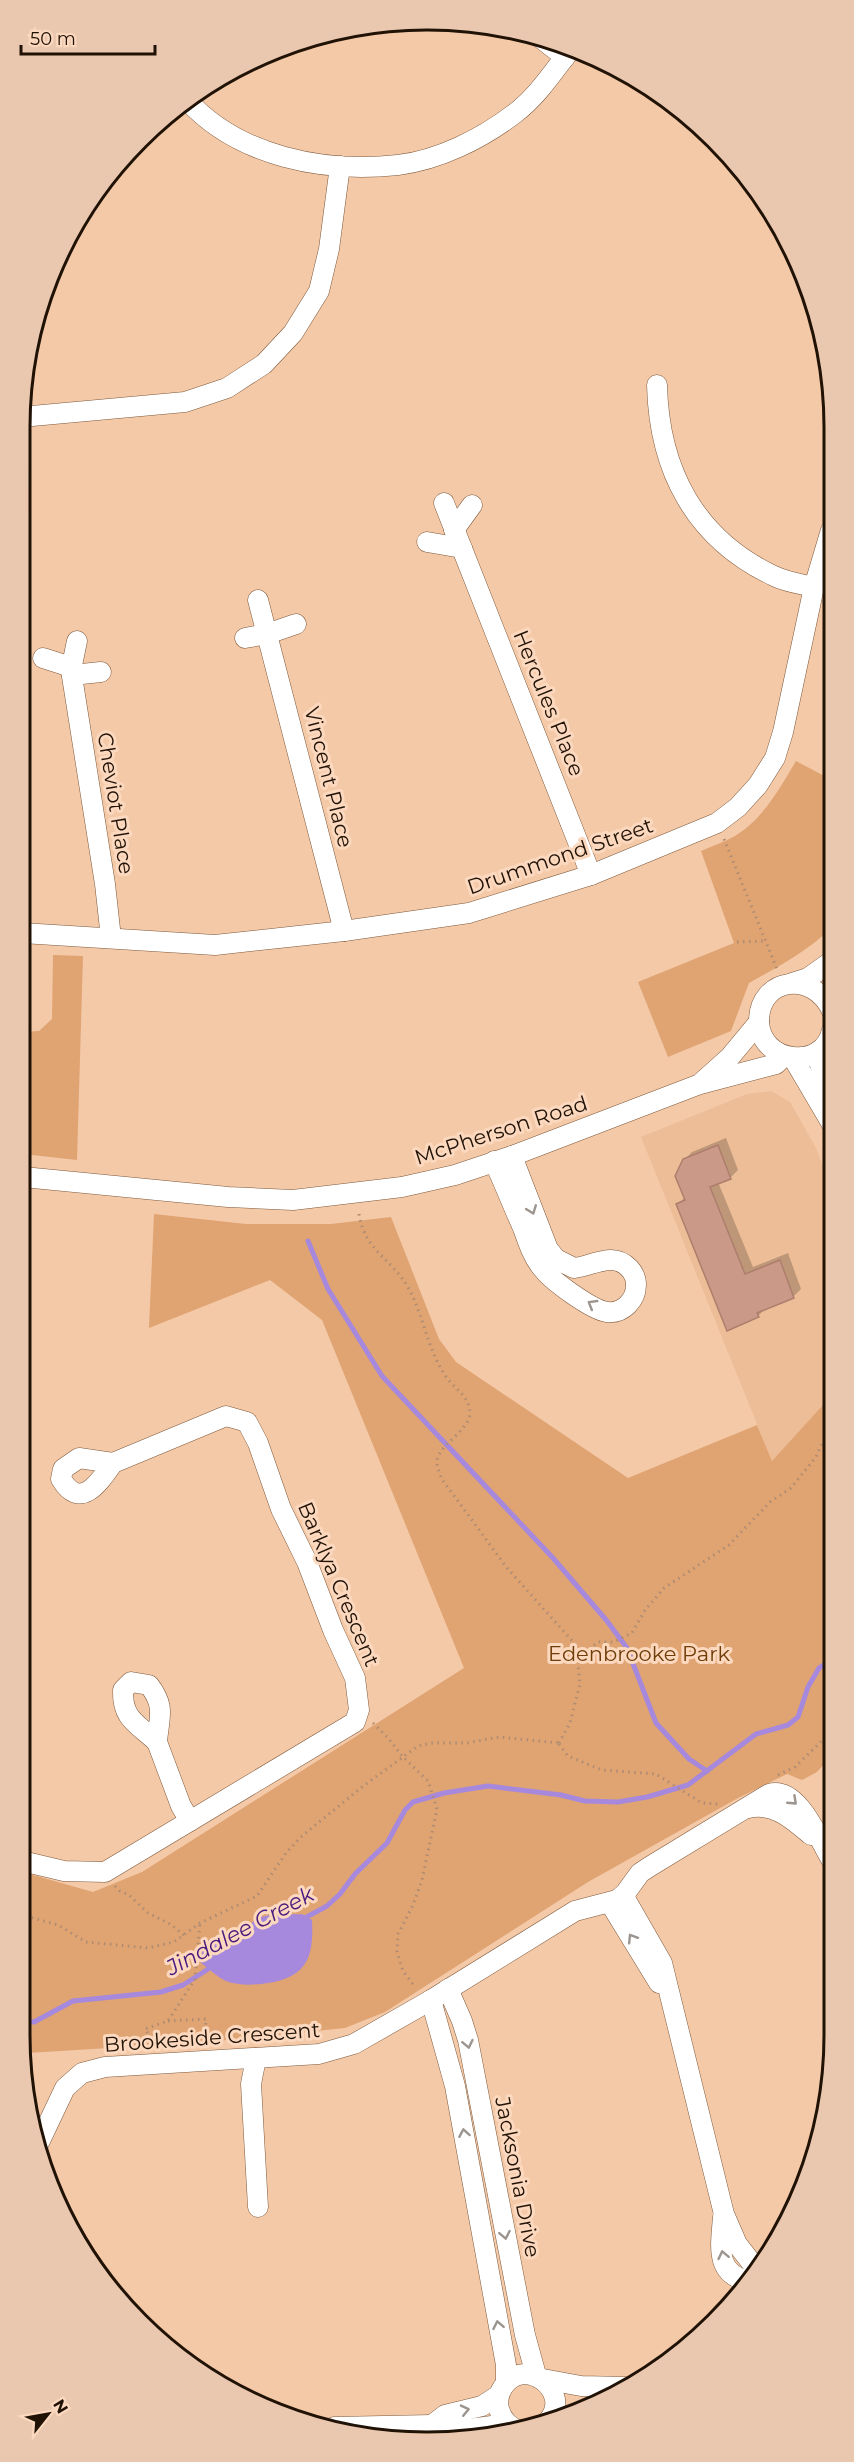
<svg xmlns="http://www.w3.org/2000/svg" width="854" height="2462" font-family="Montserrat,sans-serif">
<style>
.built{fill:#edbd97}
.green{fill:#e0a372}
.water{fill:#a689dc}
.shadow{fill:#0003}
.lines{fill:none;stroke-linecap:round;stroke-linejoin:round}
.stream{stroke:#a689dc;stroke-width:5}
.building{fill:#cb9988;stroke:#ae7e6d;stroke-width:1.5}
.minor-casing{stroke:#7e593b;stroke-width:21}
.path{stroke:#ae8c72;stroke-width:3;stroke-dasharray:1.5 4.5;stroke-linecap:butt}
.minor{stroke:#fff;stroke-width:20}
.oneway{stroke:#9b948f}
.labels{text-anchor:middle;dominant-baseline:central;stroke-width:6;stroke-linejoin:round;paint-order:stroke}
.street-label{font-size:21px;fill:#211206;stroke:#fbd8be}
.park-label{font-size:21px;fill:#6f3d09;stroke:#fbd8be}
.water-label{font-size:22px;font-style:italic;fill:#481a7d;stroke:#fbd8be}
.rim{fill:none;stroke:#211206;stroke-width:3}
</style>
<rect width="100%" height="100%" fill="#f4c9a8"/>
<path class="built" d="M771,1091L790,1102L815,1146L833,1191V1395L772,1461L641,1137L747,1094Z"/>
<g class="green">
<path d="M796,761L832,780V927C807,952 779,966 749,983L731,1031L668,1057L638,982L734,943L701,851C712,846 724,842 735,836C763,819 780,788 796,761Z"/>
<path d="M53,955L83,956L77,1160L23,1154L22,1032L39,1031L52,1019Z"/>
<path d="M154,1214L246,1224H331L391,1217L439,1339L456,1362L628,1478L757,1425L772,1461L833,1394L834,1753L817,1772L802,1780L787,1774L738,1798L588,1882L385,2012L345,2028L208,2042L27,2053L26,1873L93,1892L142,1872L464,1668L322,1320L270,1280L149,1328Z"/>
</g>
<path class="water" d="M302,1914L312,1920C314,1957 307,1977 268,1983C255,1985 239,1986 226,1981C217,1977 208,1968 200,1962L204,1943L214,1937L229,1945C239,1938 245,1928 254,1921C265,1912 288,1915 302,1914Z"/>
<path class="shadow" d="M726,1138L738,1170L730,1178L718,1182L753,1267L788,1253L801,1289L793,1297L766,1308L758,1316L678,1204L685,1197L684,1160L692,1152Z"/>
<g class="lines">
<g class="stream">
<path d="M308,1241L328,1289L382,1376L553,1558L607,1621L627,1648L656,1723L689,1759L707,1771"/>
<path d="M301,1920L327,1906L340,1894L355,1874L387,1843L405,1810L413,1802L444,1793L488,1786L561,1795L585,1801L618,1802L647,1797L688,1785L756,1734L788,1725L798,1717L808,1687L819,1668L834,1658"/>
<path d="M27,2021L34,2022L73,2001L161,1992L183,1985L213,1966"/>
</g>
</g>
<path class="building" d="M718,1145L731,1179L710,1187L745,1274L780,1260L794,1298L757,1313L759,1317L727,1331L676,1204L685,1200L675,1176L683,1159Z"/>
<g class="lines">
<g class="minor-casing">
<g id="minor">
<path d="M538,36L565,57"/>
<path d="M187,100C239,157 324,173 398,165C439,160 481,139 514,114C537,97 553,72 571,49"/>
<path d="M657,385C659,470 695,539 774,576C786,582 801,584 814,587"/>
<path d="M21,417L185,402L227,388L264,364L293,333L319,291L329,249L340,166"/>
<path d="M444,503L591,875"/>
<path d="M454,530L472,505"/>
<path d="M427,542L462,548"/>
<path d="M258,600L344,931"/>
<path d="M245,638L267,634L296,624"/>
<path d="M77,641L71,670L105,884L111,938"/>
<path d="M43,658L71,667"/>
<path d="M72,675L101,672"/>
<path d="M22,933L215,945L344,931L469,913L591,875L717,823L738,807L758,785L775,758L783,732L814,587L831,530"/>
<path d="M792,983L808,978L832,961"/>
<path d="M832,1011C814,970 759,977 759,1021C760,1064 824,1071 832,1030"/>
<path d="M816,1053L833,1102"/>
<path d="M793,1058L833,1126"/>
<path d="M702,1082L730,1057L759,1022"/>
<path d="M494,1161C504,1183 513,1206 523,1228C528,1242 533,1258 543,1269C552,1281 592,1310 607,1312C623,1314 636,1300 636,1285C636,1279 634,1273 629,1268C613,1251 593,1266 574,1268L556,1259L548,1249L512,1156"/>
<path d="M23,1177L228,1197L293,1200L402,1187L455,1175L512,1156L700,1084L776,1064L784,1056"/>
<path d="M131,1682L149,1685C166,1707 159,1717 157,1742C138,1724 122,1720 123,1690Z"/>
<path d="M157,1742L181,1806L190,1821"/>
<path d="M748,1808C774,1802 792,1819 811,1835"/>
<path d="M26,1862L64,1871L105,1872L355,1722L359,1710L355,1678L333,1630L307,1562L281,1509L258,1443L247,1422L226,1416L113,1463L79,1458L63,1469L61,1479C81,1512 100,1481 113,1463"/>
<path d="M623,1895L662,1963L724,2214L737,2244L758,2271"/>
<path d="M610,1903L659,1983"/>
<path d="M448,1989L462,2021L468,2040L525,2335L536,2375"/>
<path d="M431,2000L455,2086L506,2365V2382"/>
<path d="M256,2058L251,2084L258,2207"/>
<path d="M37,2147L65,2088L82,2073L105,2067L319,2054L354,2044L431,2000L575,1911L617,1900L624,1895L640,1873L649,1867L769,1794C799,1785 820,1843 834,1864"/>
<path d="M723,2217C721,2244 714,2275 749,2281"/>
<path d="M543,2379L581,2386L625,2387"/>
<path d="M432,2425L445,2415L482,2406L499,2395"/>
<path d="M334,2427L432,2425L447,2432L507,2424"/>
<path d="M521,2431C510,2428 502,2420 499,2409C497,2401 499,2393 503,2387C524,2354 574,2392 548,2421"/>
</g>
</g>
<g class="path">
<path d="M724,839L777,969"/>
<path d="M737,942L766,941"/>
<path d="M359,1214C365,1252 393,1259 409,1289C424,1317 428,1352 447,1378C454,1388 466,1394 469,1407C476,1428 441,1441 437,1460C436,1466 440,1472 441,1478L507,1568L584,1654"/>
<path d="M373,1723L389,1739L402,1756L428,1781L437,1809L422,1880L413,1905L398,1934L397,1952L403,1971L415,1987"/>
<path d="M559,1743L570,1723L580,1684L578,1664L584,1654L598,1642H614L632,1633L645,1610L664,1588L729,1545L770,1502L791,1488L816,1457L824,1439L833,1426"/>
<path d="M559,1744L568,1756L602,1770L656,1774L702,1803L718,1804"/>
<path d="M778,1775L795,1767L834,1729"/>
<path d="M115,1886L120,1891L129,1895L148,1913L170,1924L184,1935"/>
<path d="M26,1916L58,1925L86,1942L148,1948L174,1942L200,1923L257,1896L286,1853L302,1836L362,1787L418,1746L431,1743H467L499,1737L559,1743"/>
<path d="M168,2021L206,2019L205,2042"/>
<path d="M151,2038L145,2029L168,2021L195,1979L200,1923"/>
</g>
<use href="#minor" class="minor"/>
</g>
<defs><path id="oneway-chevron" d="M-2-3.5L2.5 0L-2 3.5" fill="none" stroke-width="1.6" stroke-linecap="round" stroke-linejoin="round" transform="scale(1.5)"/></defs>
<g class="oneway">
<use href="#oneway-chevron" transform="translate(532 1210) rotate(69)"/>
<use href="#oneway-chevron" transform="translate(592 1304) rotate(-149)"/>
<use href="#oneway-chevron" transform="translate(793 1801) rotate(43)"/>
<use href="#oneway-chevron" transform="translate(632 1938) rotate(-122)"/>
<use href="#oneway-chevron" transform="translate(468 2044) rotate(78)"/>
<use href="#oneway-chevron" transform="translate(464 2133) rotate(-100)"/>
<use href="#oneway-chevron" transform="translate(505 2235) rotate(79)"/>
<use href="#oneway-chevron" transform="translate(723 2255) rotate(-102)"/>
<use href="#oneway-chevron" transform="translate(498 2325) rotate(-101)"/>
<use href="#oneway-chevron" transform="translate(465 2410) rotate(-13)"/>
</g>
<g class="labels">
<g class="street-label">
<text transform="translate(549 703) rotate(68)">Hercules Place</text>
<text transform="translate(329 777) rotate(76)">Vincent Place</text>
<text transform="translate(116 803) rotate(81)">Cheviot Place</text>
<text transform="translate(560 856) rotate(-19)">Drummond Street</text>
<text transform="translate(501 1130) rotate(-18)">McPherson Road</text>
<text transform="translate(339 1584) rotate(67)">Barklya Crescent</text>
<text transform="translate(212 2037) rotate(-4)">Brookeside Crescent</text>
<text transform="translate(518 2177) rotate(79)">Jacksonia Drive</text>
</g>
<g class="park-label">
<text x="639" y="1653">Edenbrooke Park</text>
</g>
<g class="water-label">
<text transform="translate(240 1931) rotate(-28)">Jindalee Creek</text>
</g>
</g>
<path d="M0 0H854V2462H0ZM427 30H427A397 397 0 0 1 824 427V2035A397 397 0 0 1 427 2432H427A397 397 0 0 1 30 2035V427A397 397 0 0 1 427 30Z" fill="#eac8af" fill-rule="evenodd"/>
<path class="rim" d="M427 30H427A397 397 0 0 1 824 427V2035A397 397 0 0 1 427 2432H427A397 397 0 0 1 30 2035V427A397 397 0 0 1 427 30Z"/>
<g transform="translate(48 2414) rotate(59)" stroke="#fbd8be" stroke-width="4.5" paint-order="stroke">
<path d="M0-4.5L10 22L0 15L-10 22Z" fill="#211206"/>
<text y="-9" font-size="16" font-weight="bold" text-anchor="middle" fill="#211206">N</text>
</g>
<path d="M21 45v9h134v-9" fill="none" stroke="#211206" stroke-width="3"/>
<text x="30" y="45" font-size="18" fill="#211206" stroke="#fbd8be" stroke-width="4.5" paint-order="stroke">50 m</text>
</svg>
